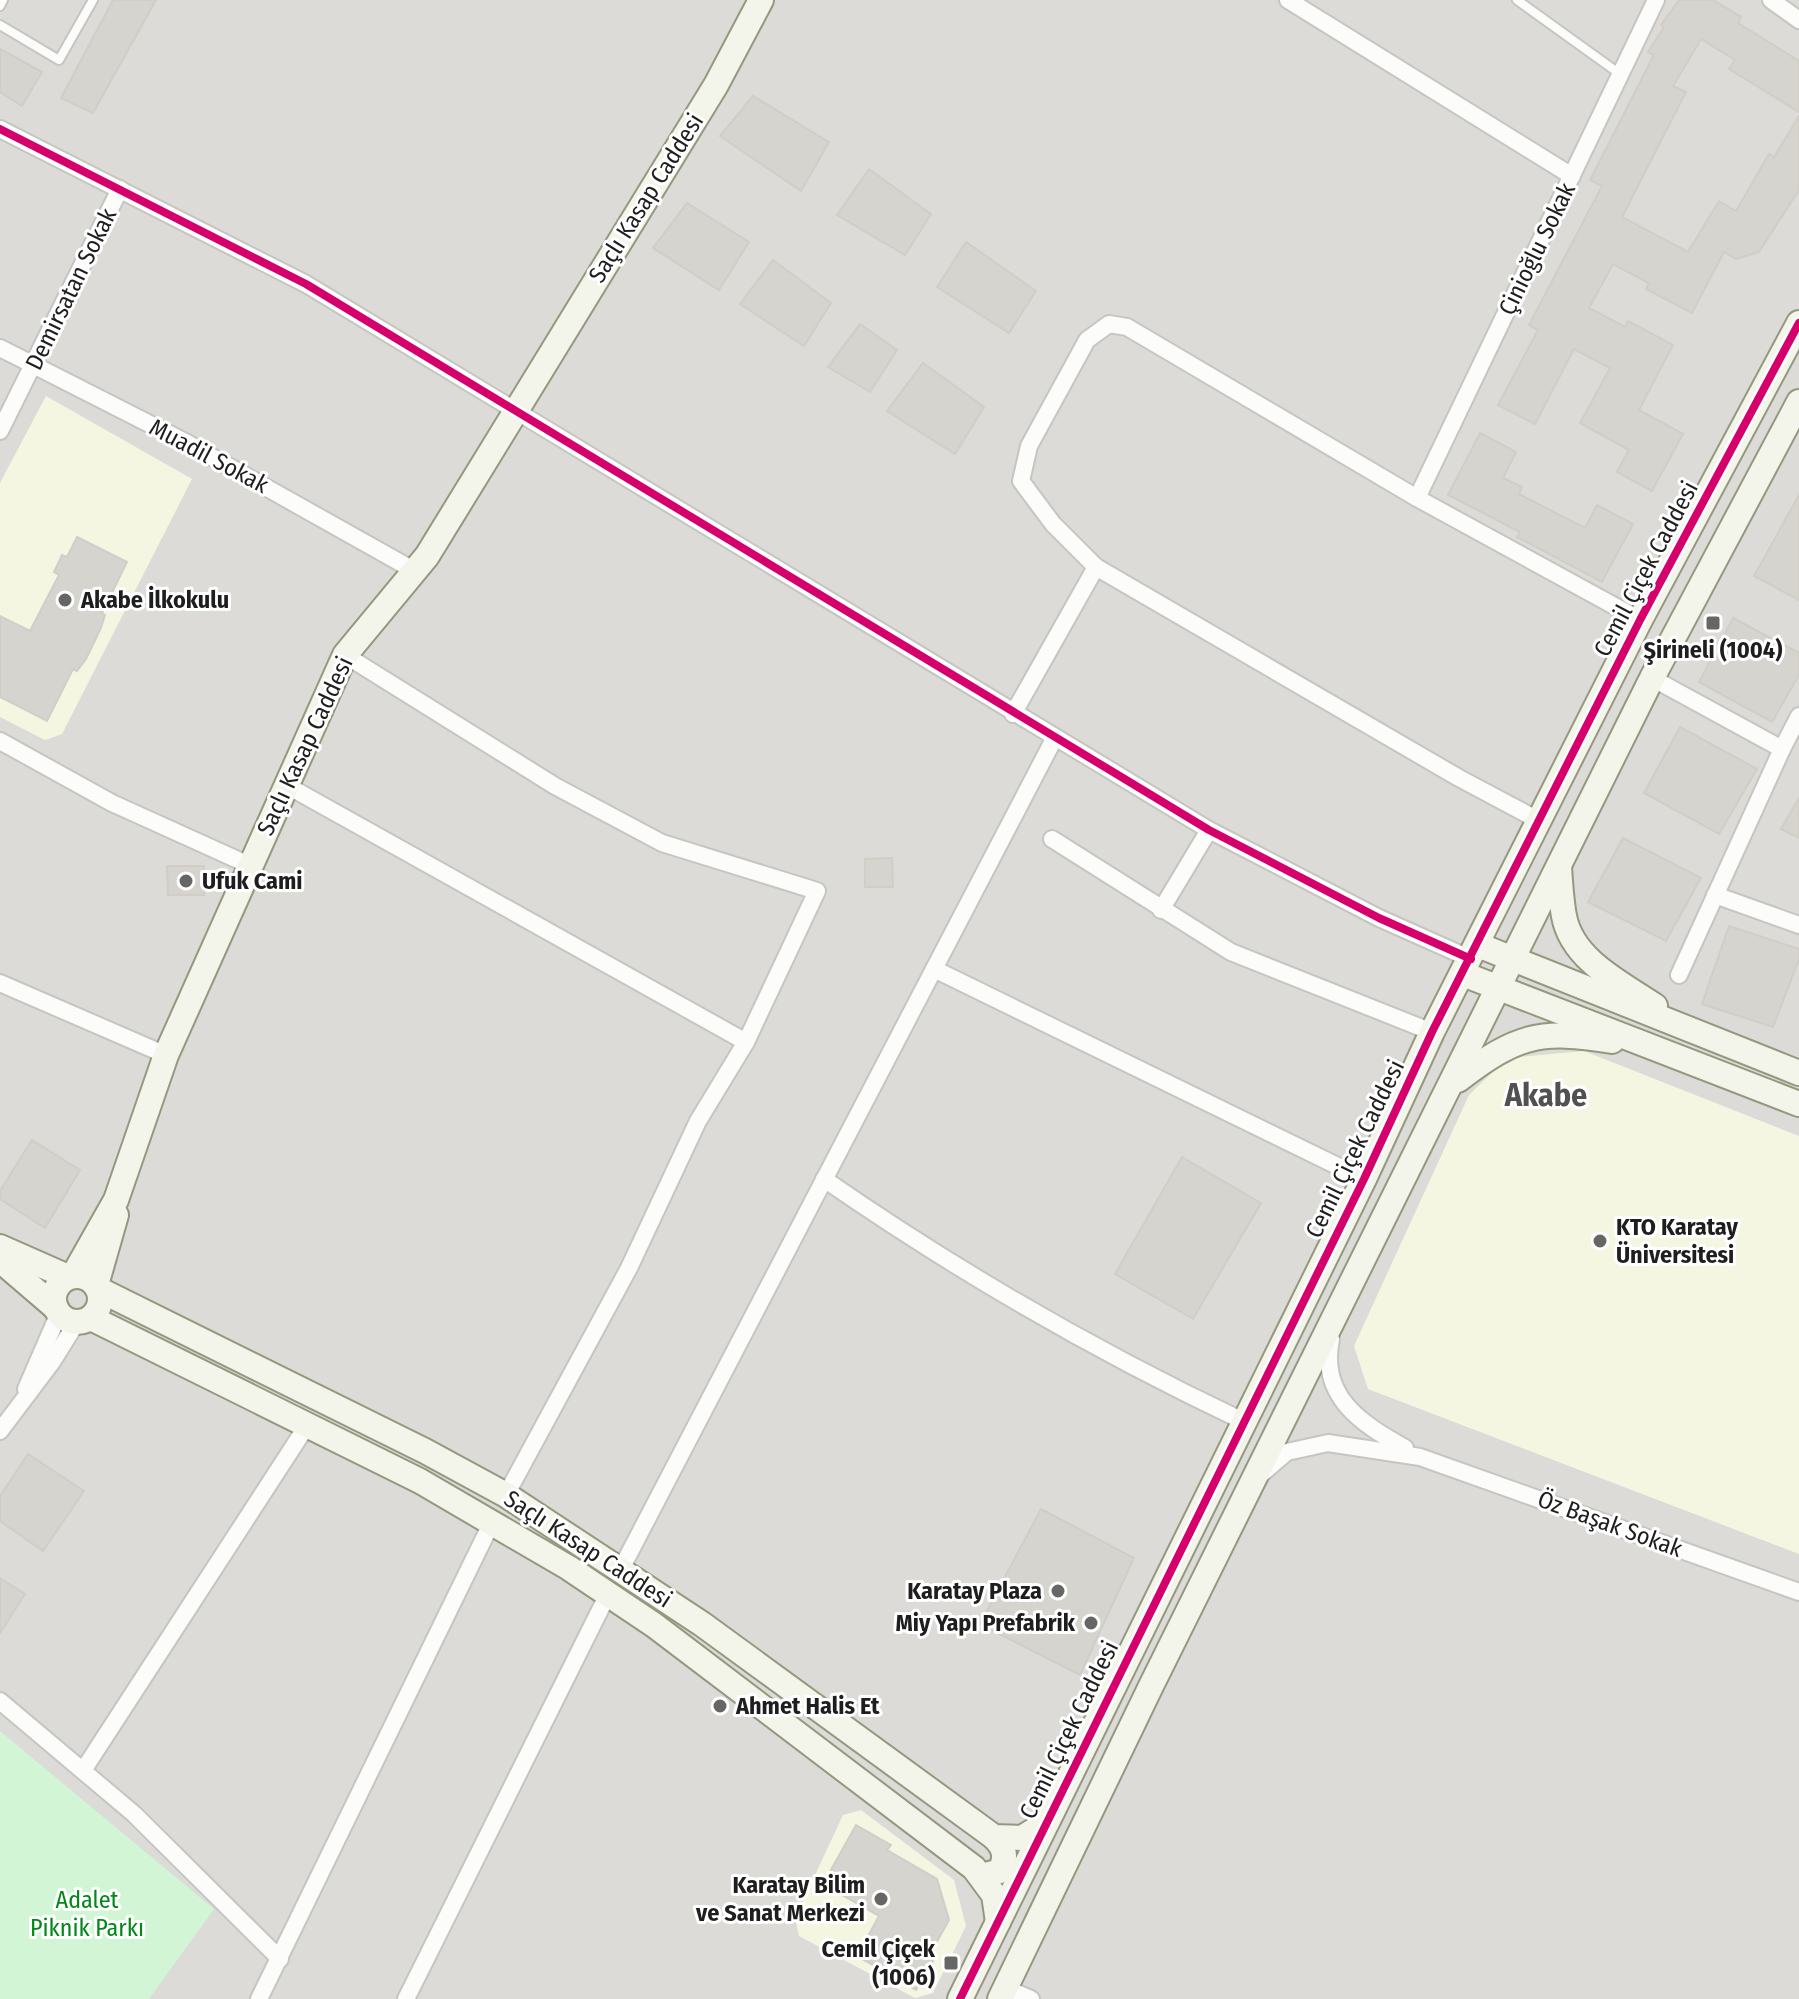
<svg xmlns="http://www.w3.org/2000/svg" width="1799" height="1999" font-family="'Fira Sans Condensed',sans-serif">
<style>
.residential{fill:#dcdbd8}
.education{fill:#f5f6e2}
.park{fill:#d2f6d5}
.building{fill:#d6d4cf;stroke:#d1cdc7;stroke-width:2}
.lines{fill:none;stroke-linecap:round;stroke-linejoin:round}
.lane-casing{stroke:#c5c5c2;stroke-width:12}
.street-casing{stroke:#c5c5c2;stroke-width:20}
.secondary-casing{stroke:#94987e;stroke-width:28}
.lane{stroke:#fcfcfb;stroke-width:8}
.street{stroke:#fcfcfb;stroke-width:16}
.secondary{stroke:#f3f4ea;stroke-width:24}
.cycleway-casing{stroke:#fff;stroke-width:13}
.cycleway{stroke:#d6006c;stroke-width:8}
.poi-dot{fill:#666664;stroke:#fff;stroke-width:3}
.labels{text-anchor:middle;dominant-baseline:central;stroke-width:6;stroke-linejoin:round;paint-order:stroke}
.street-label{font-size:24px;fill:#1e1e1e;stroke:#fff}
.poi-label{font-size:24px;font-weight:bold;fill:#1e1e1e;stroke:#fff;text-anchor:start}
.park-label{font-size:24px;fill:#018818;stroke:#fff}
.district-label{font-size:32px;font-weight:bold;fill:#515151;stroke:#fff}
</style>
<rect width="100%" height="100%" fill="#edece6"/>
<rect class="residential" x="0" y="0" width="1799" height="1999"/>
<g class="education">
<path d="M46,396L192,479L62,734L45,740L0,717V483Z"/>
<path d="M1584,1051L1799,1136V1554L1368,1389L1354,1346L1469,1095L1507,1058Z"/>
<path d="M861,1810L954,1880L966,1926L933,1993L915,1998L799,1936L795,1918L843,1815Z"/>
</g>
<path class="park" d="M0,1731L214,1909L149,1999H0Z"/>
<g class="building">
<path d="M113,0H156L93,113L61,98Z"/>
<path d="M1679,0H1713L1741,17L1738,23L1799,61V112L1729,69L1735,60L1701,39L1673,86L1686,92L1622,217L1688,252L1719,201L1736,211L1769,154L1774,157L1799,116V190L1759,252L1736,259L1724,252L1692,313L1646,289L1649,283L1613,264L1589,308L1625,327L1628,321L1673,345L1639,410L1683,434L1652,491L1617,472L1629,450L1580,423L1610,368L1574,349L1535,424L1498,405L1538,330L1529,325L1602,186L1590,180L1654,55L1648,52L1664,27L1661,25Z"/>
<path d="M0,49L42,72L22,106L0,92Z"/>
<path d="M753,96L829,142L801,191L720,136Z"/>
<path d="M869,169L931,214L905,255L837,215Z"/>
<path d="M687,203L749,242L719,290L653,248Z"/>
<path d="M966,242L1036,291L1009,333L937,287Z"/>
<path d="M773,260L831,303L804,346L740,304Z"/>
<path d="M860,324L897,350L870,392L828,367Z"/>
<path d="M923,363L984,407L955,454L887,411Z"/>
<path d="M1480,433L1516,452L1503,478L1522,487L1519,494L1585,528L1597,505L1633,524L1602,582L1517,537L1520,532L1448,495Z"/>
<path d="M1799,495V600L1754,576Z"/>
<path d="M77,537L127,562L102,613L105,615L101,628L86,659L77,671L73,669L47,721L0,697V616L30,631L59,575L54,572L62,555L67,557Z"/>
<path d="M1733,618L1799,653V675L1772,722L1699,682Z"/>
<path d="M1680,727L1757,769L1719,834L1644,793Z"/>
<path d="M1799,798V838L1781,829Z"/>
<path d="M1623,838L1701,878L1666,941L1588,902Z"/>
<path d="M892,858L893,887H865V859Z"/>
<path d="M167,866H204V895H168Z"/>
<path d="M1729,926L1799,949V959L1773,1027L1702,1004Z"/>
<path d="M32,1140L80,1170L45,1228L0,1199V1191Z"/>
<path d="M1182,1157L1261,1203L1193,1319L1115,1274Z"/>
<path d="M28,1454L84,1491L43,1551L0,1521V1496Z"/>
<path d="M1041,1509L1134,1558L1080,1675L980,1624Z"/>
<path d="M0,1578L25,1594L0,1633Z"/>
<path d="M856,1825L891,1845L887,1850L937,1879L949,1920L928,1958L933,1961L916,1990L857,1956L879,1916L823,1884Z"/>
</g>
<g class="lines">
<g class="lane-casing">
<g id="lane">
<path d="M1517,0L1620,74"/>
<path d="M0,6L3,0"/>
<path d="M0,25L59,60L93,0"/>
</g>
</g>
<g class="street-casing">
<g id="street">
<path d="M1288,0L1572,176"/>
<path d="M1771,0L1799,20"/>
<path d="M0,129L306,284L1209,830L1379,918L1471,959"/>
<path d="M0,348L187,443L415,571"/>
<path d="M0,431L120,189"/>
<path d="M1417,498L1656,0"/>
<path d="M345,655L555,786L662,843L817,891L746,1042L698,1121L629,1268L506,1495"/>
<path d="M1652,678L1782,749L1679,975"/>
<path d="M1013,714L1096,567"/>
<path d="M0,741L112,803L249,865"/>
<path d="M1782,749L1799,716"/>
<path d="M286,785L746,1042"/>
<path d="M1540,821L1459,778L1096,567L1053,524L1021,481L1029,446L1087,340L1109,324L1127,327L1417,498L1640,620"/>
<path d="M1052,839L1231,952L1432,1032"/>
<path d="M1715,895L1799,925"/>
<path d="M1161,910L1209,830"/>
<path d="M934,969L1364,1179"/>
<path d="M0,983L166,1055"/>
<path d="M824,1179C957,1271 1097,1352 1243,1421"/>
<path d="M1331,1339C1319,1396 1360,1423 1405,1448"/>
<path d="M26,1389L59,1313"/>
<path d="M0,1431L52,1362L77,1322"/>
<path d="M1259,1476L1287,1452L1328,1443L1420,1457L1799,1592"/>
<path d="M621,1569L1054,739"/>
<path d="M0,1701L134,1814L280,1959"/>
<path d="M84,1769L308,1424"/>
<path d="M1005,1988L1031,1999"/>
<path d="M259,1999L492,1522"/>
<path d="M406,1999L608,1594"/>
</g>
</g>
<g class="secondary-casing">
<g id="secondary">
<path d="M1559,866C1560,882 1561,900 1564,916C1572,960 1621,983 1655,1006"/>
<path d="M1478,945L1799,1073"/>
<path d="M1463,974L1799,1104"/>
<path d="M1458,1080C1517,1035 1539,1029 1612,1041"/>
<path d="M0,1247L68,1277"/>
<path d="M0,1260L56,1308"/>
<circle cx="77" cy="1299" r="23"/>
<path d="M73,1276L116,1200L166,1055L345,655L427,556L716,85L761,0"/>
<path d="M96,1285L116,1215"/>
<path d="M98,1289L425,1451L506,1495L702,1624L994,1837L1022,1838L1046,1823"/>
<path d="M91,1318L420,1481L569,1568L654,1625L974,1868L994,1895L998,1922"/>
<path d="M982,1876L1000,1871C1007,1857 1005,1848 994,1837"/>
<path d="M960,1999L1364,1179L1432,1032L1640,620L1799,323"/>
<path d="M1000,1999L1151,1686L1652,678L1799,402"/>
</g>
</g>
<use href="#lane" class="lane"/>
<use href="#street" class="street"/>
<use href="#secondary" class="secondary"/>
<g class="cycleway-casing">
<g id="cycleway">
<path d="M0,129L306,284L1209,830L1379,918L1471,959"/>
<path d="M960,1999L1364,1179L1432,1032L1640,620L1799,323"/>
</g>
</g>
<use href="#cycleway" class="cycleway"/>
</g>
<g class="poi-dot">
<circle cx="65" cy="600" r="8"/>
<rect x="1705" y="615" width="16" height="16" rx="4"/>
<circle cx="186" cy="881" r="8"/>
<circle cx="1600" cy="1241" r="8"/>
<circle cx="1058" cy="1591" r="8"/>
<circle cx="1091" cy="1623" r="8"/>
<circle cx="720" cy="1706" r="8"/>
<circle cx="881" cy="1899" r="8"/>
<rect x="943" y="1955" width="16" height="16" rx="4"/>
</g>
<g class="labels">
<g class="street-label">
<text transform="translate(646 198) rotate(-58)">Saçlı Kasap Caddesi</text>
<text transform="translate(1537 249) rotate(-64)">Çinioğlu Sokak</text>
<text transform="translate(71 289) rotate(-64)">Demirsatan Sokak</text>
<text transform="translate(209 456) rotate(28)">Muadil Sokak</text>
<text transform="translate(1646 569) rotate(-62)">Cemil Çiçek Caddesi</text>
<text transform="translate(305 746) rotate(-65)">Saçlı Kasap Caddesi</text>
<text transform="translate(1355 1149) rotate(-64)">Cemil Çiçek Caddesi</text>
<text transform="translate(1610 1524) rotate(20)">Öz Başak Sokak</text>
<text transform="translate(588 1549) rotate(33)">Saçlı Kasap Caddesi</text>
<text transform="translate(1069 1730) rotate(-64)">Cemil Çiçek Caddesi</text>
</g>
<g class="poi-label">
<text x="81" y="600">Akabe İlkokulu</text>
<text x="1713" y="650" text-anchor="middle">Şirineli (1004)</text>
<text x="202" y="881">Ufuk Cami</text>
<text x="1616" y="1227">KTO Karatay<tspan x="1616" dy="28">Üniversitesi</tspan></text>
<text x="1042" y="1591" text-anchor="end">Karatay Plaza</text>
<text x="1075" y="1623" text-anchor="end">Miy Yapı Prefabrik</text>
<text x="736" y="1706">Ahmet Halis Et</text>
<text x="865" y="1885" text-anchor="end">Karatay Bilim<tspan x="865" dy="28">ve Sanat Merkezi</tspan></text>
<text x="935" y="1949" text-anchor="end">Cemil Çiçek<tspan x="935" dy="28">(1006)</tspan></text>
</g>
<g class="park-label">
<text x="87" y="1900">Adalet<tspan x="87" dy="28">Piknik Parkı</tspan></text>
</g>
<g class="district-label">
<text x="1546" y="1095">Akabe</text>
</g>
</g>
</svg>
